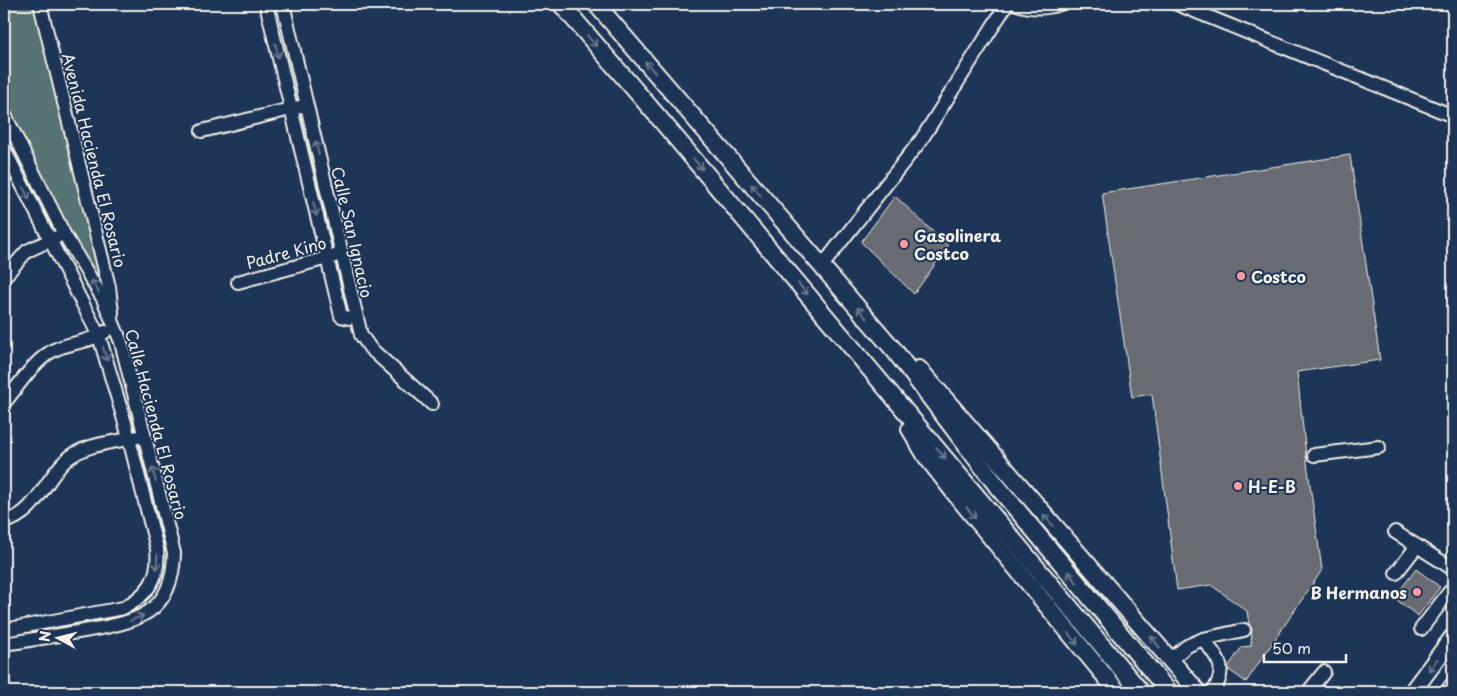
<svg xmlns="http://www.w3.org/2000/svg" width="1457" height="696" font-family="'Playpen Sans',sans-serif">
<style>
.green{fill:#547372;stroke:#a4b2ad}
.building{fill:#676c72;stroke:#f4f1e8}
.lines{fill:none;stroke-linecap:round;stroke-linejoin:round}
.minor-casing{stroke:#f4f1e8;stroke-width:16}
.major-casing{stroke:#f4f1e8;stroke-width:20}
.minor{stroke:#1d3557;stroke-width:12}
.major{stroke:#1d3557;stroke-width:16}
.oneway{stroke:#68778a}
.poi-dot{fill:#ff9aa2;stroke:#1d3557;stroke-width:2}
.labels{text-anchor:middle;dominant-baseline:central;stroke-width:4;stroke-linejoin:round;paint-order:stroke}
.street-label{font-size:16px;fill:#f4f1e8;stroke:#1d3557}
.poi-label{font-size:16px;font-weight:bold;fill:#f4f1e8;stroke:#1d3557;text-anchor:start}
</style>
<rect width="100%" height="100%" fill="#1d3557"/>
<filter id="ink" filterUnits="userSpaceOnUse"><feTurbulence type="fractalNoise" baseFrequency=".02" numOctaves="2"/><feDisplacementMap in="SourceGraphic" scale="10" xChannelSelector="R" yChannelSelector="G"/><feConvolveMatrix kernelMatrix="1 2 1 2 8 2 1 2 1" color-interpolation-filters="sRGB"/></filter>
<g filter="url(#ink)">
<g class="green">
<path d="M4,4H36L108,300L68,233L4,107Z"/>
<path d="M106,615L109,625L4,642V633Z"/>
</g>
<g class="building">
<path d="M1350,155L1380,360L1297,372L1306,456L1322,570L1246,682L1229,670L1228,667L1242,647L1251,646L1252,629L1249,624L1247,611L1211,585L1177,590L1152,394L1132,397L1102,193Z"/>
<path d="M895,196L948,246L914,294L861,242Z"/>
<path d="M1416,569L1440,587L1418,616L1394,598Z"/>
</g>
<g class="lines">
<g class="minor-casing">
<g id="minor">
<path d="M40,4L109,287L112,313"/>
<path d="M266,4L341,316L349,318L356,314"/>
<path d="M283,4L361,335L370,348L432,404"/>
<path d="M1017,4C1032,9 1045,9 1060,4"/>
<path d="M1177,4L1453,116"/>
<path d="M4,113L64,234L103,299L121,342L174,553C173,615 136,622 84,631C57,635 31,640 4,644"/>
<path d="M202,131L299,107"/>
<path d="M4,149L99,336L125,423L157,549C160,578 148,595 123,608L4,630"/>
<path d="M822,266L921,140L1007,4"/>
<path d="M4,277L27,251L57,237"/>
<path d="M238,282L335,256"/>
<path d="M4,403C18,387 34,360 54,350C70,342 89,343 105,332"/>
<path d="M1314,455L1379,447"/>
<path d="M4,522C36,514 44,481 65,461C84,443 114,443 138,437"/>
<path d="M1395,532L1453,569"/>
<path d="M1396,573L1417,546"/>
<path d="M1421,629L1453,587"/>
<path d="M1203,639L1244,630"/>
<path d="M1170,660L1187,646L1203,639C1219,660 1228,667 1213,692"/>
<path d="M1308,692L1324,672"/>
</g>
</g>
<g class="major-casing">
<g id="major">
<path d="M561,4L660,119L1141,692"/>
<path d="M596,4L894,350L997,486L1169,692"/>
<path d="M919,369L1198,692"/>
<path d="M910,429L926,456L957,496L1118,692"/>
<path d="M1412,692L1453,637"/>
<path d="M1449,692L1453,686"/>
</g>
</g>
<use href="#minor" class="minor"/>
<use href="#major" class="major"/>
</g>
<defs><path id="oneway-shaft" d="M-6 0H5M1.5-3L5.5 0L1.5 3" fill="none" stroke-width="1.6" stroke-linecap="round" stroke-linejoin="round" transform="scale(1.25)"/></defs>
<g class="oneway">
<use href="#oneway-shaft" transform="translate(592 41) rotate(49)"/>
<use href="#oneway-shaft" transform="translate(277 51) rotate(77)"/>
<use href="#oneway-shaft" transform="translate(650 67) rotate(-131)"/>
<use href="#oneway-shaft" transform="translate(317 148) rotate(-103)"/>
<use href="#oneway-shaft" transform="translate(698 164) rotate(50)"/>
<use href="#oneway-shaft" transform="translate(756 190) rotate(-131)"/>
<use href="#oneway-shaft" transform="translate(26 193) rotate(63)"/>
<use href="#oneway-shaft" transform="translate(315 209) rotate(76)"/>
<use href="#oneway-shaft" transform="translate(95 286) rotate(-121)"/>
<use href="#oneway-shaft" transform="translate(803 289) rotate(50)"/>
<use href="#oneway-shaft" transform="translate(862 313) rotate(-131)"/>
<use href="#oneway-shaft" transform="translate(105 354) rotate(74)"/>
<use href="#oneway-shaft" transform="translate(941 453) rotate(50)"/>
<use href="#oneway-shaft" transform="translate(154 474) rotate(-103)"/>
<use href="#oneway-shaft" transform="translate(971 513) rotate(51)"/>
<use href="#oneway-shaft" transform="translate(1048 520) rotate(-130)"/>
<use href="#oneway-shaft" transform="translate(157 562) rotate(93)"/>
<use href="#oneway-shaft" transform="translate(1072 577) rotate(-130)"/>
<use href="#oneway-shaft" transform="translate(137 618) rotate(-23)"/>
<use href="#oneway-shaft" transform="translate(1073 639) rotate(50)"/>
<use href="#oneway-shaft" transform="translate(1155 642) rotate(-130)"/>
<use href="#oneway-shaft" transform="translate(1433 665) rotate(126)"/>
</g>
</g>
<g class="poi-dot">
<circle cx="904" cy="244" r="5"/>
<circle cx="1241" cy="276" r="5"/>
<circle cx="1238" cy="486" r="5"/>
<circle cx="1417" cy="592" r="5"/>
</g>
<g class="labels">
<g class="street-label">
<text transform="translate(95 160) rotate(76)">Avenida Hacienda El Rosario</text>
<text transform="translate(353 232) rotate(77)">Calle San Ignacio</text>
<text transform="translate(286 252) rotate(-15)">Padre Kino</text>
<text transform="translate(157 424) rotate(75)">Calle Hacienda El Rosario</text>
</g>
<g class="poi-label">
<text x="914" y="235">Gasolinera<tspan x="914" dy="18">Costco</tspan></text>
<text x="1251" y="276">Costco</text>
<text x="1248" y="486">H-E-B</text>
<text x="1407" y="592" text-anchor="end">B Hermanos</text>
</g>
</g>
<rect width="1457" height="696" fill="none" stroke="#1d3557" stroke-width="20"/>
<rect x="10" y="10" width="1437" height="676" fill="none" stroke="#f4f1e8" stroke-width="2" filter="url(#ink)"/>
<g transform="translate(58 638) rotate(277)" stroke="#1d3557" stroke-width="4" paint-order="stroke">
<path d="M0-4L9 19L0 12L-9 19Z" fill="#f4f1e8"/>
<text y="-8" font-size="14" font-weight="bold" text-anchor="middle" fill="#f4f1e8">N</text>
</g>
<path d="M1264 654v8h82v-8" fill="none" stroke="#f4f1e8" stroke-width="2.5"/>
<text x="1272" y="654" font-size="15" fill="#f4f1e8" stroke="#1d3557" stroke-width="4" paint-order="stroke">50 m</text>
</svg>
